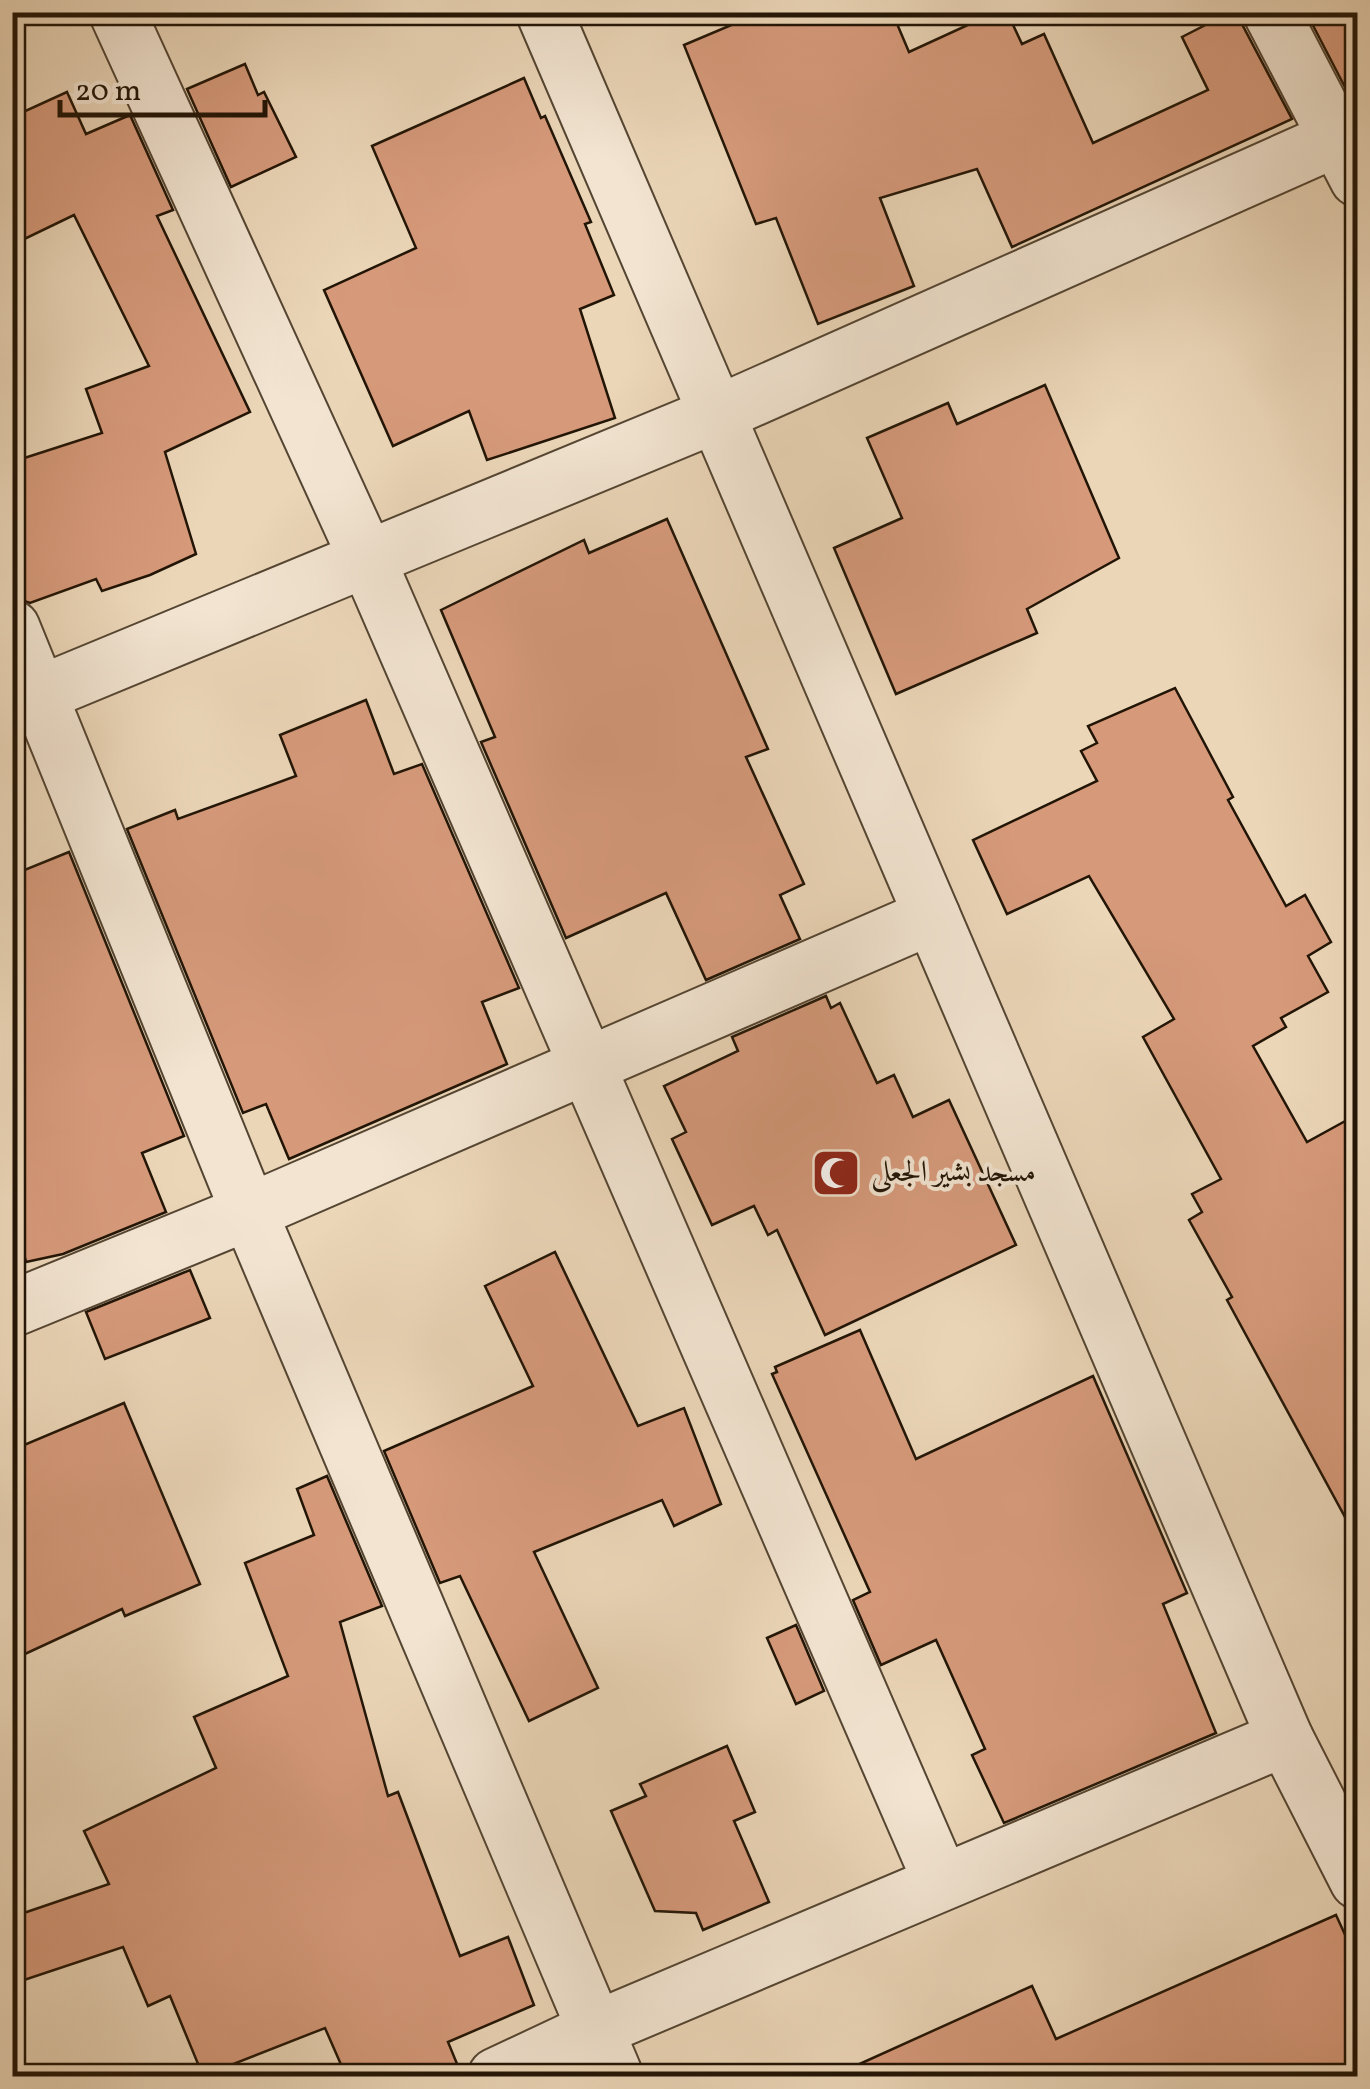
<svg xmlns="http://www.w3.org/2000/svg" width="1370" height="2089" font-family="Vollkorn,Amiri,serif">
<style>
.building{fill:#d69a7b;stroke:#221506;stroke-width:2.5}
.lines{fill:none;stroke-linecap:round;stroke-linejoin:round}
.street-casing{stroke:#544532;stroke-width:59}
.street{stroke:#f2e4d1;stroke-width:55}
.labels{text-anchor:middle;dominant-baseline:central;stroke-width:8;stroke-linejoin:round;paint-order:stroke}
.poi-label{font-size:30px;fill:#221506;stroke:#f2e4d1;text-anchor:start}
</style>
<rect width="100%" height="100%" fill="#ebd6b8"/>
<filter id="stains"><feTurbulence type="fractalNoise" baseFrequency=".002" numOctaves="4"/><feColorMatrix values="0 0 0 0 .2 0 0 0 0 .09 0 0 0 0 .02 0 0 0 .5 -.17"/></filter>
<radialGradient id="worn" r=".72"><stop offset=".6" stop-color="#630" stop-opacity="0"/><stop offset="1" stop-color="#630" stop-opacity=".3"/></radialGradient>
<g class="building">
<path d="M762,12H892L909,52L996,12H1007L1022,44L1044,34L1093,143L1208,90L1182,37L1231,12H1240L1243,26L1292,119L1012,247L977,169L880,198L914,286L818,324L776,218L756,224L684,45Z"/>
<path d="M1306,12H1358V89L1348,93Z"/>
<path d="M245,64L258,95L264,92L296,157L231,187L187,89Z"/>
<path d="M524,78L541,118L545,116L591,222L585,224L614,295L580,309L615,418L487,460L469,411L393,446L324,290L416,248L372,146Z"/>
<path d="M67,92L86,134L130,115L173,210L157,216L250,412L165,452L196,554L150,575L102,591L96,579L30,603L12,597V462L102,433L86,389L149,366L74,215L12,245V117Z"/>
<path d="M1045,385L1119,558L1027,609L1037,633L896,694L834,548L902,518L867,438L948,403L957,424Z"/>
<path d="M667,519L768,749L746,757L804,884L780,895L800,939L706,980L666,893L566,938L481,742L495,737L441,610L584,540L589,553Z"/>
<path d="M1175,688L1233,797L1228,800L1286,906L1305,895L1331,942L1308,956L1328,992L1281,1018L1286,1027L1253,1046L1307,1142L1358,1114V1541L1227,1300L1232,1297L1189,1220L1202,1212L1192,1194L1221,1179L1143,1037L1174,1019L1089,876L1007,914L973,840L1097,781L1081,751L1097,743L1088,726Z"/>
<path d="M366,700L394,774L422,764L519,988L482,1002L507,1064L289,1159L266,1104L243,1113L127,829L175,810L178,819L296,776L280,735Z"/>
<path d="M69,852L184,1136L142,1153L166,1212L63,1254L26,1262L12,1205V875Z"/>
<path d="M826,996L831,1008L840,1003L877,1083L894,1075L913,1117L949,1100L1016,1245L825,1335L777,1230L768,1235L754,1206L712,1225L672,1139L686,1132L664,1086L738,1051L732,1037Z"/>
<path d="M555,1252L638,1426L684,1408L721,1504L674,1526L662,1500L534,1552L598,1688L529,1721L460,1576L440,1583L384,1451L533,1386L485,1286Z"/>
<path d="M190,1270L210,1318L105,1359L86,1312Z"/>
<path d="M860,1330L916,1459L1093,1376L1187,1593L1163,1604L1216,1733L1004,1823L972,1755L985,1749L936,1640L881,1665L853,1600L870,1592L772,1374L777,1372L775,1367Z"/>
<path d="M124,1403L200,1584L125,1616L122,1609L12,1660V1450Z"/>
<path d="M327,1476L382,1606L340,1622L388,1796L398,1792L460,1956L508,1937L534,2005L448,2042L462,2076H346L325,2028L203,2076L170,1996L148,2006L123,1947L12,1984V1917L109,1884L84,1831L216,1768L194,1717L288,1676L245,1563L314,1535L297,1489Z"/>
<path d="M796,1625L824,1691L796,1704L767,1638Z"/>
<path d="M727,1746L755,1812L734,1821L769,1902L703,1930L696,1913L655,1911L611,1811L646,1796L640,1784Z"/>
<path d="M1336,1915L1358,1963V2076H833L1032,1986L1056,2039Z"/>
</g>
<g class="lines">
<g class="street-casing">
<g id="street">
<path d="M117,12L368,561L941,1881"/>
<path d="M544,12L1285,1738L1358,1881"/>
<path d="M1271,12L1358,179"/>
<path d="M12,628L249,1212L615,2076"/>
<path d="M42,693L715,415L1358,129"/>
<path d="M12,1309L249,1212L932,916"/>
<path d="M496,2076L594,2030L1285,1738"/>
</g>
</g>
<use href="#street" class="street"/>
</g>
<defs>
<g id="mosque-square" transform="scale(2.5)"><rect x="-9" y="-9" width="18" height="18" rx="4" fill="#8f2418" stroke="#f2e4d1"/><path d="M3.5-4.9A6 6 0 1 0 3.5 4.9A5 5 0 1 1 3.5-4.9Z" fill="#fff"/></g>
</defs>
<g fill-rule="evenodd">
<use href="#mosque-square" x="836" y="1173"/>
</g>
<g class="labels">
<g class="poi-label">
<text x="871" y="1173">مسجد بشير الجعلى</text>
</g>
</g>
<rect width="1370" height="2089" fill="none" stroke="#ebd6b8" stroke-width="50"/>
<rect x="15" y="15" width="1340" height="2059" fill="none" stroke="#221506" stroke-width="5"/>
<rect x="25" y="25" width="1320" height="2039" fill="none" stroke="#221506" stroke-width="2.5"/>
<path d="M60 100v15h205v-15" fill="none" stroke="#221506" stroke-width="5"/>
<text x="75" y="100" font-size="30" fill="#221506" stroke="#f2e4d1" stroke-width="8" paint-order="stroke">20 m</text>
<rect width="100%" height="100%" filter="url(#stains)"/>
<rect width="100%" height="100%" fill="url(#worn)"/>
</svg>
